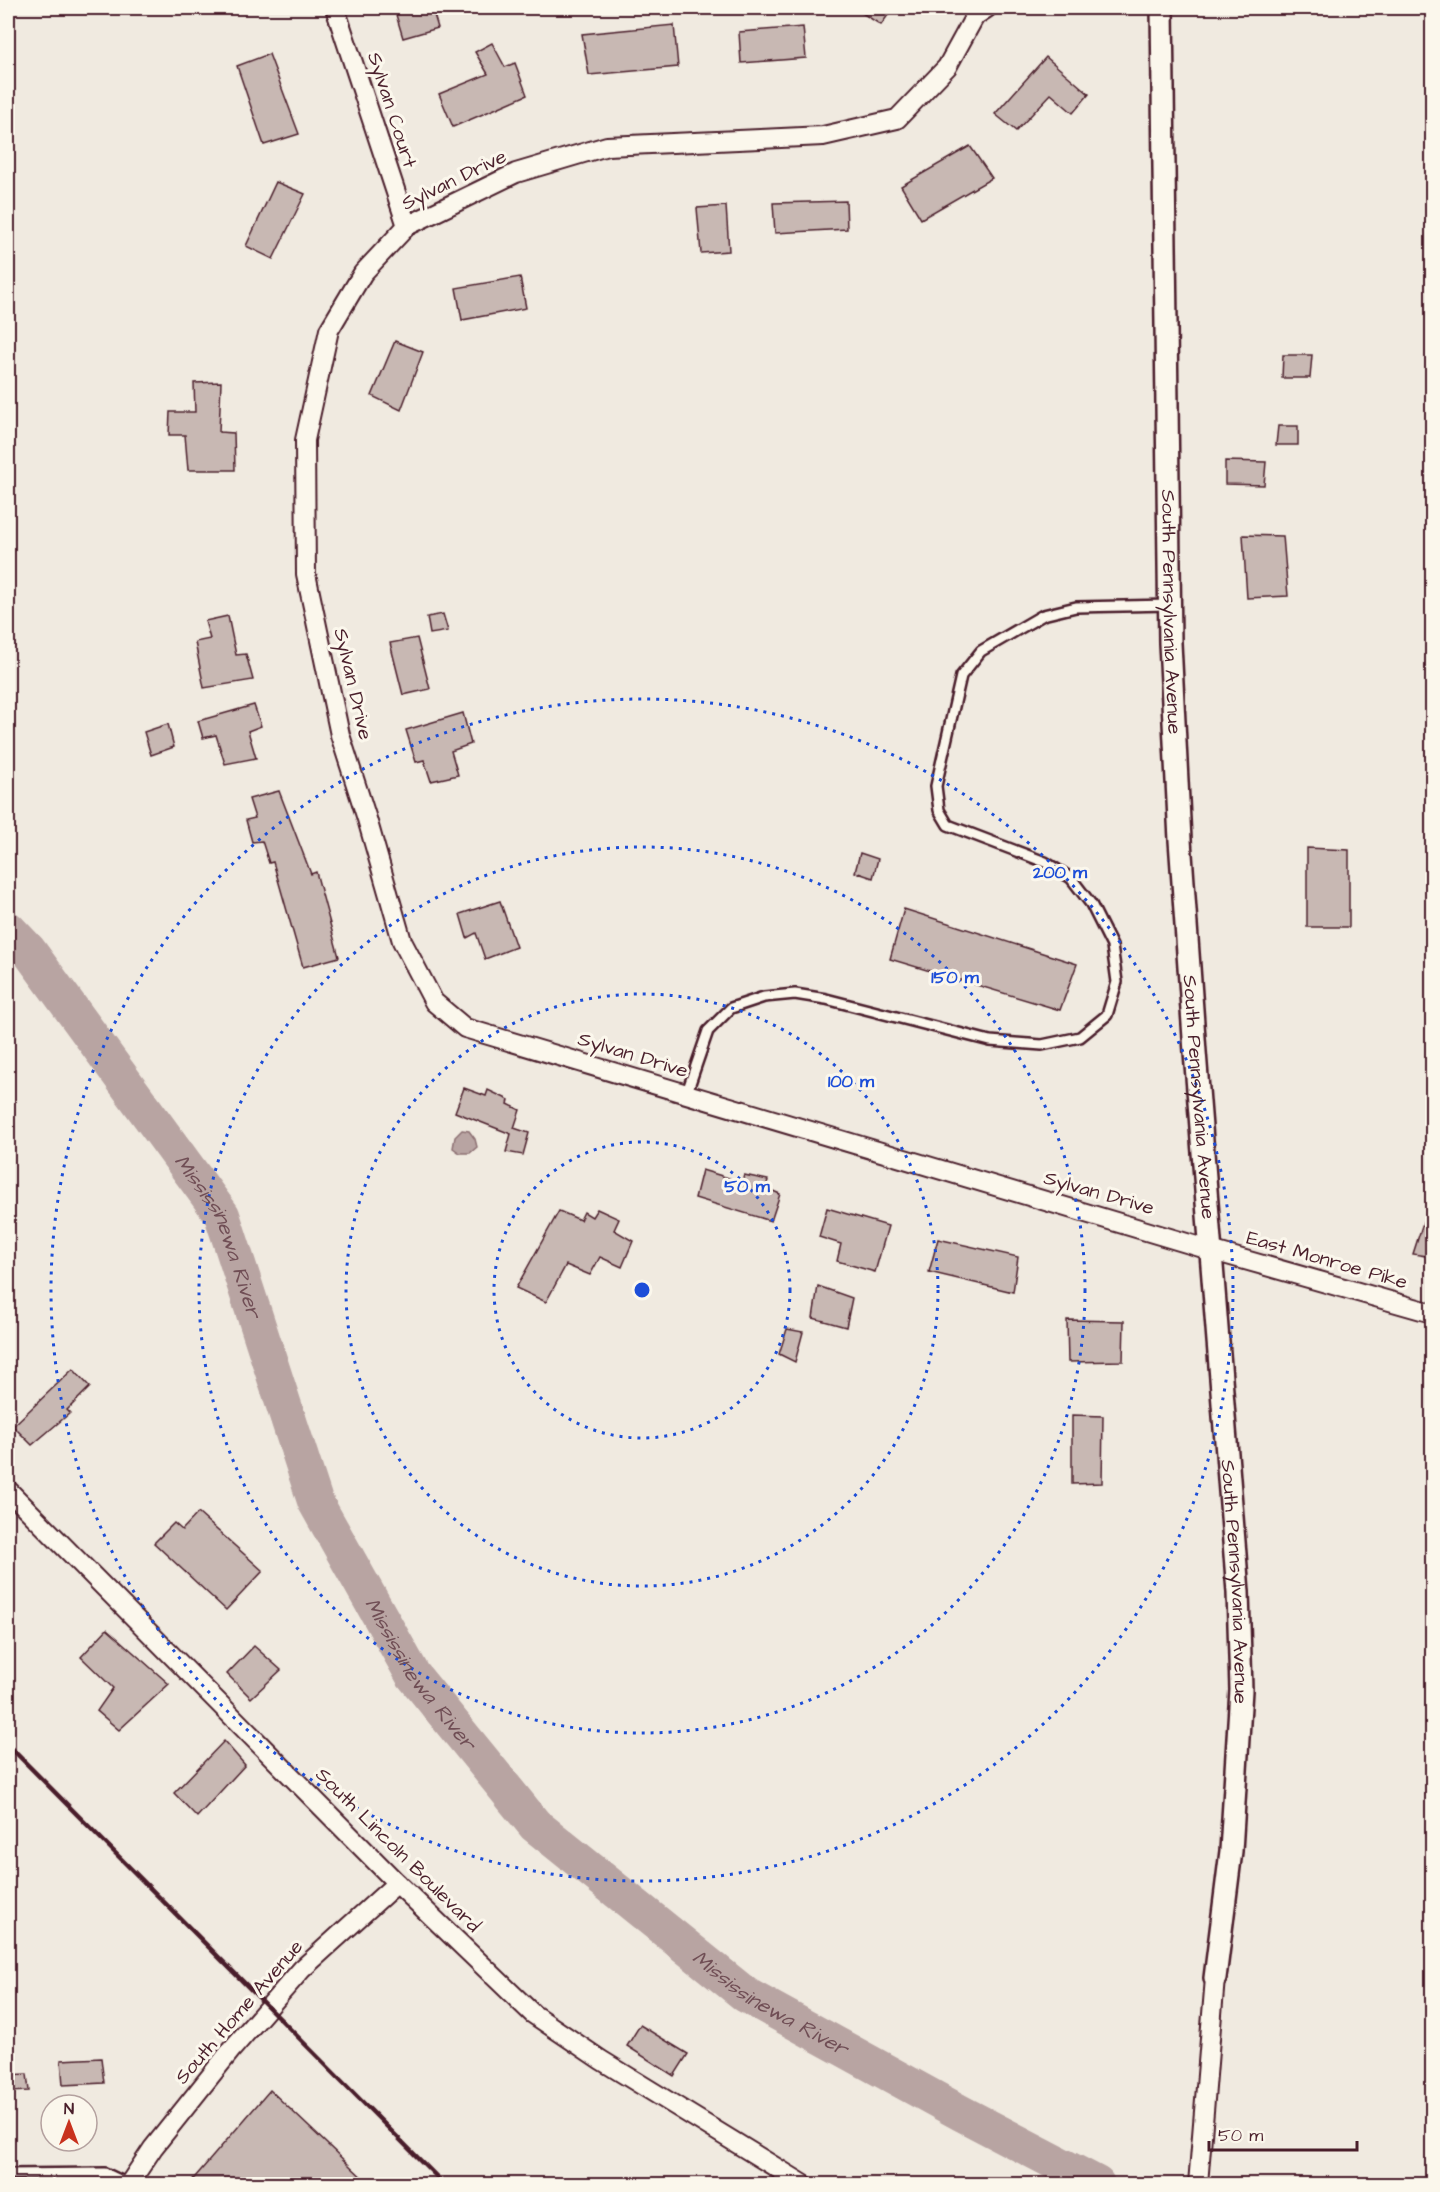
<svg xmlns="http://www.w3.org/2000/svg" width="1440" height="2192" font-family="'Architects Daughter',sans-serif">
<style>
.water{fill:#b8a4a2;stroke:#8c6f72;stroke-width:1.5}
.lines{fill:none;stroke-linecap:round;stroke-linejoin:round}
.river{stroke:#b8a4a2;stroke-width:36}
.building{fill:#c8b8b3;stroke:#4a1f2b;stroke-width:1.5}
.service-casing{stroke:#4a1f2b;stroke-width:14}
.minor-casing{stroke:#4a1f2b;stroke-width:22}
.tertiary-casing{stroke:#4a1f2b;stroke-width:26}
.service{stroke:#fbf7ec;stroke-width:9}
.minor{stroke:#fbf7ec;stroke-width:18}
.tertiary{stroke:#fbf7ec;stroke-width:21}
.rail{stroke:#4a1f2b;stroke-width:4.5}
.ring{fill:none;stroke:#1d4ed8;stroke-width:3;stroke-dasharray:3 6}
.labels{text-anchor:middle;dominant-baseline:central;stroke-width:6;stroke-linejoin:round;paint-order:stroke}
.street-label{font-size:20px;fill:#4a1f2b;stroke:#fbf7ec}
.water-label{font-size:21px;font-style:italic;fill:#704e55;stroke:#fbf7ec}
.centre{fill:#1d4ed8;stroke:#fbf7ec;stroke-width:3}
.ring-label{font-size:18px;text-anchor:middle;font-weight:bold;fill:#1d4ed8;stroke:#fbf7ec;stroke-width:6;stroke-linejoin:round;paint-order:stroke}
</style>
<rect width="100%" height="100%" fill="#f0eae0"/>
<filter id="ink" filterUnits="userSpaceOnUse"><feTurbulence type="fractalNoise" baseFrequency=".0167" numOctaves="2"/><feDisplacementMap in="SourceGraphic" scale="12" xChannelSelector="R" yChannelSelector="G"/><feConvolveMatrix kernelMatrix="1 2 1 2 8 2 1 2 1" color-interpolation-filters="sRGB"/></filter>
<g filter="url(#ink)">
<path class="water" d="M462,1130L469,1131L475,1139L477,1147L470,1153H460L453,1148L455,1137Z"/>
<g class="lines">
<path class="river" id="s1" d="M8,929L29,951L222,1215L315,1501L413,1675L535,1825L746,1995L961,2113L1097,2184"/>
</g>
<g class="building">
<path d="M394,8H432L438,28L403,38Z"/>
<path d="M854,8H893L881,25Z"/>
<path d="M674,25L678,67L589,75L582,34Z"/>
<path d="M803,27L806,58L741,63L739,32Z"/>
<path d="M492,43L505,67L515,63L527,95L453,127L439,94L488,74L475,52Z"/>
<path d="M269,54L299,134L264,145L237,66Z"/>
<path d="M1046,57L1089,94L1073,113L1051,94L1016,131L995,114Z"/>
<path d="M970,146L992,178L921,219L901,186Z"/>
<path d="M276,182L305,194L273,259L246,246Z"/>
<path d="M846,201L847,229L775,233L773,203Z"/>
<path d="M726,206L729,251L701,253L697,208Z"/>
<path d="M520,277L526,308L462,320L456,288Z"/>
<path d="M395,341L423,352L401,410L372,396Z"/>
<path d="M1283,355H1312L1310,378H1282Z"/>
<path d="M221,382L219,432L234,433L235,470H188L185,435H169L170,412H195L194,383Z"/>
<path d="M1278,426H1298V445H1276Z"/>
<path d="M1225,461L1266,462L1264,485L1225,484Z"/>
<path d="M1243,535L1283,536L1288,596L1247,598Z"/>
<path d="M443,614L448,631L430,634L427,617Z"/>
<path d="M228,616L236,655L246,654L253,680L204,688L195,642L210,639L205,621Z"/>
<path d="M417,638L430,689L403,695L390,643Z"/>
<path d="M254,705L261,726L248,731L256,758L225,764L216,735L203,738L198,721Z"/>
<path d="M463,713L471,744L451,751L458,775L431,781L424,760L416,762L406,730Z"/>
<path d="M168,724L174,747L151,755L144,732Z"/>
<path d="M279,791L311,874L316,872L339,957L303,967L273,862L269,863L262,841L252,842L246,820L255,818L249,799Z"/>
<path d="M1307,848L1349,850V927H1307Z"/>
<path d="M860,853L878,859L873,878L855,872Z"/>
<path d="M500,901L516,947L485,959L476,933L467,938L460,914Z"/>
<path d="M904,909L1077,964L1060,1010L890,959Z"/>
<path d="M464,1088L486,1096L488,1090L509,1100L508,1104L520,1110L514,1128L529,1133L523,1155L506,1152L511,1134L455,1112Z"/>
<path d="M702,1170L742,1182L744,1175L768,1180L766,1188L780,1194L771,1221L695,1198Z"/>
<path d="M1429,1204L1432,1205V1257L1413,1254Z"/>
<path d="M827,1208L888,1226L875,1272L837,1261L841,1244L819,1237Z"/>
<path d="M597,1209L619,1219L614,1230L633,1241L622,1267L600,1257L590,1275L566,1265L546,1302L516,1288L559,1211L580,1220L584,1212L592,1217Z"/>
<path d="M938,1239L1018,1257L1013,1292L929,1272Z"/>
<path d="M818,1286L852,1298L846,1327L813,1318Z"/>
<path d="M1067,1320L1124,1321L1123,1361L1068,1362Z"/>
<path d="M787,1329L803,1332L795,1362L779,1354Z"/>
<path d="M73,1369L90,1387L67,1410L70,1413L32,1445L13,1426Z"/>
<path d="M1072,1415L1103,1416L1102,1483L1072,1484Z"/>
<path d="M198,1513L263,1571L226,1610L154,1543L174,1523L182,1530Z"/>
<path d="M107,1629L169,1684L119,1730L97,1711L113,1688L81,1657Z"/>
<path d="M254,1646L281,1670L251,1698L227,1674Z"/>
<path d="M224,1741L245,1765L197,1817L174,1793Z"/>
<path d="M640,2025L688,2054L674,2076L627,2046Z"/>
<path d="M101,2058L104,2083L63,2085L61,2060Z"/>
<path d="M27,2074L29,2091L8,2092V2075Z"/>
<path d="M270,2090L369,2184H189Z"/>
</g>
<g class="lines">
<g class="service-casing">
<g id="service">
<path d="M686,1095L708,1031L731,1008L764,997L795,994L826,999L990,1041L1042,1045L1080,1037L1107,1015L1117,982L1112,946L1091,904L1071,878L1045,862L948,825L939,810L936,786L961,676L981,651L1043,615L1076,607L1170,605"/>
<path d="M8,2174L105,2173L128,2184"/>
</g>
</g>
<g class="minor-casing">
<g id="minor">
<path d="M335,8L407,226"/>
<path d="M987,8L975,16L947,67L897,119L823,136L607,146L516,173L407,226L363,273L329,330L305,440L306,574L340,735L367,819L402,941L434,1002L465,1028L1210,1250L1432,1313"/>
<path d="M8,1490L397,1883L533,2014L601,2060L803,2184"/>
<path d="M129,2184L153,2148L232,2049L302,1969L397,1883"/>
<path d="M1198,2184L1215,1978"/>
</g>
</g>
<g class="tertiary-casing">
<g id="tertiary">
<path id="s2" d="M1162,8L1170,643L1180,840L1195,1052L1238,1592L1241,1690L1231,1851L1215,1978"/>
</g>
</g>
<use href="#service" class="service"/>
<use href="#minor" class="minor"/>
<use href="#tertiary" class="tertiary"/>
<path class="rail" d="M8,1745L444,2184"/>
</g>
</g>
<g class="ring">
<circle cx="642" cy="1290" r="148"/>
<circle cx="642" cy="1290" r="296"/>
<circle cx="642" cy="1290" r="443"/>
<circle cx="642" cy="1290" r="591"/>
</g>
<g class="labels">
<g class="street-label">
<text transform="translate(392 110) rotate(72)">Sylvan Court</text>
<text transform="translate(454 180) rotate(-26)">Sylvan Drive</text>
<text stroke="none"><textPath href="#s2" startOffset="604">South Pennsylvania Avenue</textPath></text>
<text transform="translate(353 684) rotate(77)">Sylvan Drive</text>
<text transform="translate(633 1055) rotate(17)">Sylvan Drive</text>
<text stroke="none"><textPath href="#s2" startOffset="1090">South Pennsylvania Avenue</textPath></text>
<text transform="translate(1099 1193) rotate(16)">Sylvan Drive</text>
<text transform="translate(1327 1260) rotate(16)">East Monroe Pike</text>
<text stroke="none"><textPath href="#s2" startOffset="1576">South Pennsylvania Avenue</textPath></text>
<text transform="translate(398 1850) rotate(45)">South Lincoln Boulevard</text>
<text transform="translate(239 2012) rotate(-49)">South Home Avenue</text>
</g>
<g class="water-label">
<text stroke="none"><textPath href="#s1" startOffset="375">Mississinewa River</textPath></text>
<text stroke="none"><textPath href="#s1" startOffset="861">Mississinewa River</textPath></text>
<text stroke="none"><textPath href="#s1" startOffset="1347">Mississinewa River</textPath></text>
</g>
</g>
<circle cx="642" cy="1290" r="9" class="centre"/>
<g class="ring-label">
<text x="1060" y="878">200 m</text>
<text x="955" y="983">150 m</text>
<text x="851" y="1087">100 m</text>
<text x="747" y="1192">50 m</text>
</g>
<rect width="1440" height="2192" fill="none" stroke="#fbf7ec" stroke-width="30"/>
<rect x="15" y="15" width="1410" height="2162" fill="none" stroke="#4a1f2b" stroke-width="2" filter="url(#ink)"/>
<g transform="translate(69 2123)"><circle r="28" fill="#fbf7ec" stroke="#b4a19f" stroke-width="1.5"/>
<path d="M0-4.5L10 22L0 15L-10 22Z" fill="#c8321e"/>
<text y="-9" font-size="16" font-weight="bold" text-anchor="middle" fill="#4a1f2b">N</text>
</g>
<path d="M1209 2141v9h148v-9" fill="none" stroke="#4a1f2b" stroke-width="3"/>
<text x="1218" y="2141" font-size="18" fill="#4a1f2b" stroke="#fbf7ec" stroke-width="4.5" paint-order="stroke">50 m</text>
</svg>
